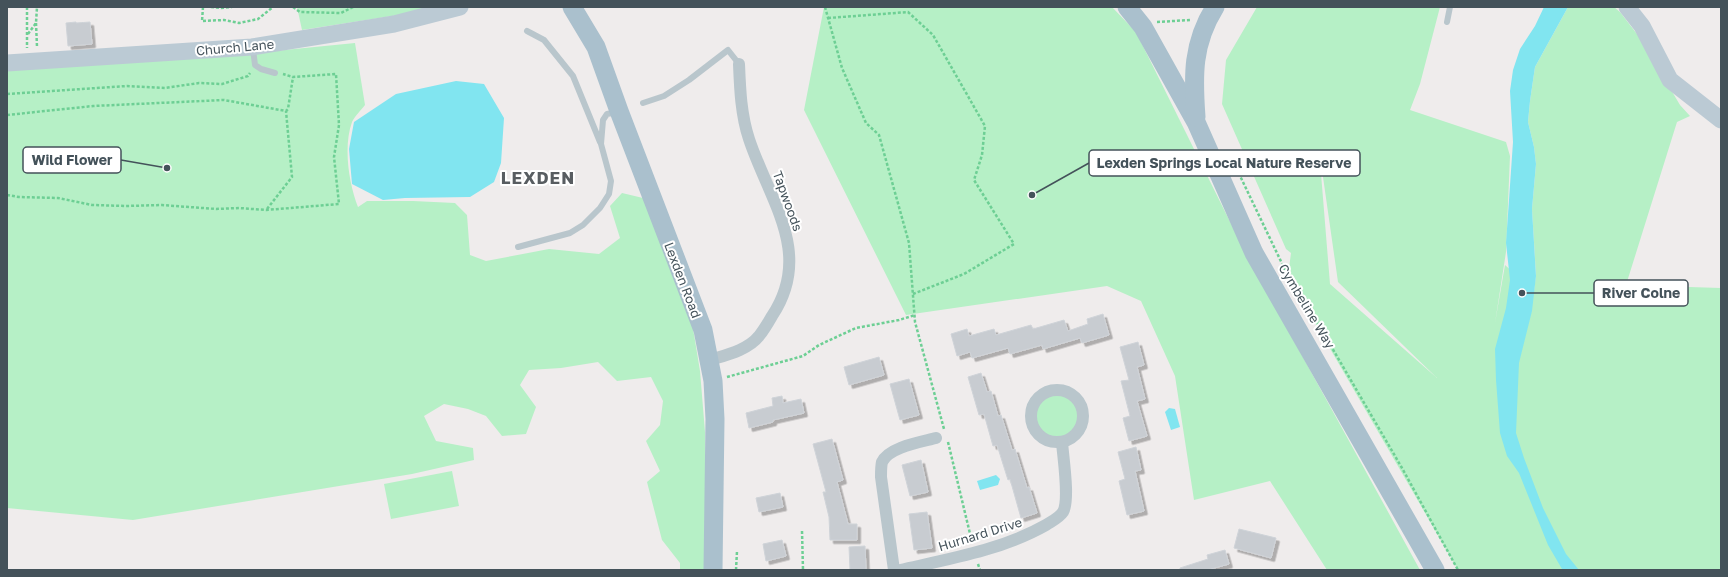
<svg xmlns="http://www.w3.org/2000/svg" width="1728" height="577" font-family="'Golos Text',sans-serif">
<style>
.green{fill:#b6f0c6;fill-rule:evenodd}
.water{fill:#81e5f0}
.building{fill:#c8ccd1;stroke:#cfd3d8;filter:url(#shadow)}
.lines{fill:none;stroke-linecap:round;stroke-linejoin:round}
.path{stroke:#6dcf94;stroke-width:2.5;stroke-dasharray:3 2;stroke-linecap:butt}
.lane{stroke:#b9c6cc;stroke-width:6}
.street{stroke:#b9c6cc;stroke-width:12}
.secondary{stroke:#bbcad4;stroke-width:17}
.primary{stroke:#aac0cd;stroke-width:19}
.labels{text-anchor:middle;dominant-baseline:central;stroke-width:4;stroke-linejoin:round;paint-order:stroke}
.street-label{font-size:13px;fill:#44525a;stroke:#fff}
.district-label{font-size:17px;font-weight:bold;letter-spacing:1px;fill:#585d61;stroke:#fff}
.leader{fill:none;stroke:#44525a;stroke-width:1.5}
.callout-dot{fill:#44525a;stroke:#fff;stroke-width:1.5}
.callout{fill:#fff;stroke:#44525a;stroke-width:1.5}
.callout-label{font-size:14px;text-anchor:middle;font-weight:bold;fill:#44525a}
</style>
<defs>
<filter id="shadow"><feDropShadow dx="3.5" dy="3.5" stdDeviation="0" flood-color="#0004"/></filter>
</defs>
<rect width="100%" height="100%" fill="#efecec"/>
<g class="green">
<path d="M297,7H450L302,30Z"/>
<path d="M824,7H1112L1136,32L1244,250L1420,570H1327L1270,481L1194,500L1175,376L1141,301L1107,286L906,315L804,110Z"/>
<path d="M1257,7H1440L1420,84L1410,110L1506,142L1510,156L1506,252L1495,323L1505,265L1534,291L1536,275L1532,209L1536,164L1534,147L1528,122L1530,101L1535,67L1568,7H1614L1620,12L1640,38L1680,105L1690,116L1677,122L1626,285L1721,288V570H1458L1288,276L1291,253L1286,249L1222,104L1226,60ZM1319,149L1338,282L1437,378L1330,284Z"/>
<path d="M355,43L365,105C361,110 355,116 352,122C343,147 349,184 358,207L367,201H413L455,203L467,215L470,255L486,261L549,249L599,254L620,238L610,206L622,193L643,198L690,310L700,371L705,432V570H680V563L662,540L647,482L660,471L646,441L660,425L663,401L651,377L617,381L598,362L561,368L529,370L520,385L536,407L526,434L502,436L486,416L468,409L444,404L424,416L436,441L473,448L474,460L412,474L133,520L7,508V56L194,59Z"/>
<circle cx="1057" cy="416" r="22"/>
<path d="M452,471L459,506L391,519L384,484Z"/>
</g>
<g class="water">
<path d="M1544,7H1568L1535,67L1530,101L1528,122L1534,147L1536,164L1532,209L1536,276L1532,311L1519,363L1516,433L1524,458L1543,508L1566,554L1579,570L1562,569L1548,545L1519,473L1507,456L1500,433L1496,380L1495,349L1506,308L1510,280L1506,243L1513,142L1510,91L1513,70L1520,49L1535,26Z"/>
<path d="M456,81L484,84L504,118L501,163L494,182L470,197L405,198L383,200L352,184L349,149L354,122L396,94Z"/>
<path d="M1169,408L1175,409L1180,427L1171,430L1165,412Z"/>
<path d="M996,475L1000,479L998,485L980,490L977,481Z"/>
</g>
<g class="building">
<path d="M76,22V23L90,22L92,44L68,46L66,23Z"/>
<path d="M1103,314L1109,335L1082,343L1080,338L1043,349L1042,345L1010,354L1008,348L972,358L970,352L957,356L951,334L967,329L969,336L994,329L996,335L1031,325L1033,329L1064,320L1068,331L1088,324L1087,319Z"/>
<path d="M1138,342L1144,365L1137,367L1145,399L1137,401L1147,436L1129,441L1123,418L1130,416L1121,381L1129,380L1120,347Z"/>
<path d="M879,357L884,375L849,385L844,367Z"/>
<path d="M981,373L987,392L991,391L998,416L1001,415L1012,450L1015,449L1027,488L1029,487L1037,513L1021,518L1010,479L1008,480L997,445L993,446L984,414L979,415L968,377Z"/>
<path d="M909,379L919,415L900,420L890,384Z"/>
<path d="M782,396L783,403L801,399L804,413L773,420V422L749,428L746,413L773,406L772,398Z"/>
<path d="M832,439L843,480L837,482L848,524H857V540H830L829,517L823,492H826L813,444Z"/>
<path d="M1136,447L1141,470L1135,471L1144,511L1127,515L1119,481L1125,479L1118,452Z"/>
<path d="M921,460L928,492L910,496L902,465Z"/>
<path d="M780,493L783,507L759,512L756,498Z"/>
<path d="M927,512L932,548L914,550L909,514Z"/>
<path d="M1239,529L1276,538L1271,558L1234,548Z"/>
<path d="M782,540L786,556L766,561L763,544Z"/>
<path d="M865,546L866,570H850L849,547Z"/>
<path d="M1225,550L1229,564L1207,570H1180V568L1208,559L1207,555Z"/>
</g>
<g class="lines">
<g class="path">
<path d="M27,7V48"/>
<path d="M203,7L202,21L224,20L239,23L258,19L273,7"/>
<path d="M211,7L221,8L232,7"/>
<path d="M293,7L300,12L341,13L353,7"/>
<path d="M825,7L842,68L866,123L879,135L909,243L915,322L944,429"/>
<path d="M828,18L908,12L933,35L985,126L982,155L974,180L1014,244L964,274L913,294"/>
<path d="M1157,22L1190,20"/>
<path d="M36,23L37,47"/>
<path d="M28,34L36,23L37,7"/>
<path d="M7,94L127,86L165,88L199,83L222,84L248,76L250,73"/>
<path d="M7,115L93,106L224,100L286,111L288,109L293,77"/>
<path d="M1230,155L1288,276L1317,322L1402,468L1458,570"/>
<path d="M7,195L19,197L58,198L92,205L126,206L162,205L216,209L239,208L266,210L339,204L334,157L339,125L336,74L293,77L283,74"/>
<path d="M267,209L292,177L286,111"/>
<path d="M727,377L803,356L819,345L856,328L899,320L915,315"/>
<path d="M948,442L972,542"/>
<path d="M802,531L803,570"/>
<path d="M978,564L980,570"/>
<path d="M736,570L737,551"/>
</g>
<g class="lane">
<path d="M1447,22L1450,7"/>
<path d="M527,31L544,40L573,76L600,142"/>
<path d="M253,49L255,65L261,69L275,73"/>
<path d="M643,103L664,96L689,80L728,50L739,64"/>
<path d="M518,247L570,233L583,225L600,208L609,194L611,181L601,144L603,120L607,114L617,112"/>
</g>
<g class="street">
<path d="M710,360C726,355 748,350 759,336C764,330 768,323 772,316C814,253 769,200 749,139C741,115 740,89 739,64"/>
<circle cx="1057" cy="416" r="26"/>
<path d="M894,570L881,477C881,473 881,466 882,462C889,447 921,442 936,438"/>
<path d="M900,570C949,559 1002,550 1046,525C1052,521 1059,518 1063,512C1070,500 1063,457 1062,442"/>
</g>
<g class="secondary">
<path d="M1627,7L1642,26L1670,80L1721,120"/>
<path d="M7,63L252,47L394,24L460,7"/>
</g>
<g class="primary">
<path d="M572,7L596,47L619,111L703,330L713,381L715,419L713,570"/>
<path d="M1127,7L1143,27L1196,122L1254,253L1435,570"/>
<path d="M1196,117C1193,76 1192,44 1215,7"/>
</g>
</g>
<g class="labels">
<g class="street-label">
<text transform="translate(235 47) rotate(-5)">Church Lane</text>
<text transform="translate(788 201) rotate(70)">Tapwoods</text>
<text transform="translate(683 280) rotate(69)">Lexden Road</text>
<text transform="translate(1307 306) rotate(59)">Cymbeline Way</text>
<text transform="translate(980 534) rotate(-17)">Hurnard Drive</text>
</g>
<g class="district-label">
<text x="538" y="177">LEXDEN</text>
</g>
</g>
<path class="leader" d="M167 168L121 160M1032 195L1089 163M1522 293L1594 293"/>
<g class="callout-dot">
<circle cx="167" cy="168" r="4"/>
<circle cx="1032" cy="195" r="4"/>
<circle cx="1522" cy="293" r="4"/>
</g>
<g class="callout">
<rect x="23" y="147" width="98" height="26" rx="4"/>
<rect x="1089" y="150" width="271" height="26" rx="4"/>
<rect x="1594" y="280" width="94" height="26" rx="4"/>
</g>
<g class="callout-label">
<text x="72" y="165">Wild Flower</text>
<text x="1224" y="168">Lexden Springs Local Nature Reserve</text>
<text x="1641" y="298">River Colne</text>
</g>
<rect width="1728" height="577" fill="none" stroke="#44525a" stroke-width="16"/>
</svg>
